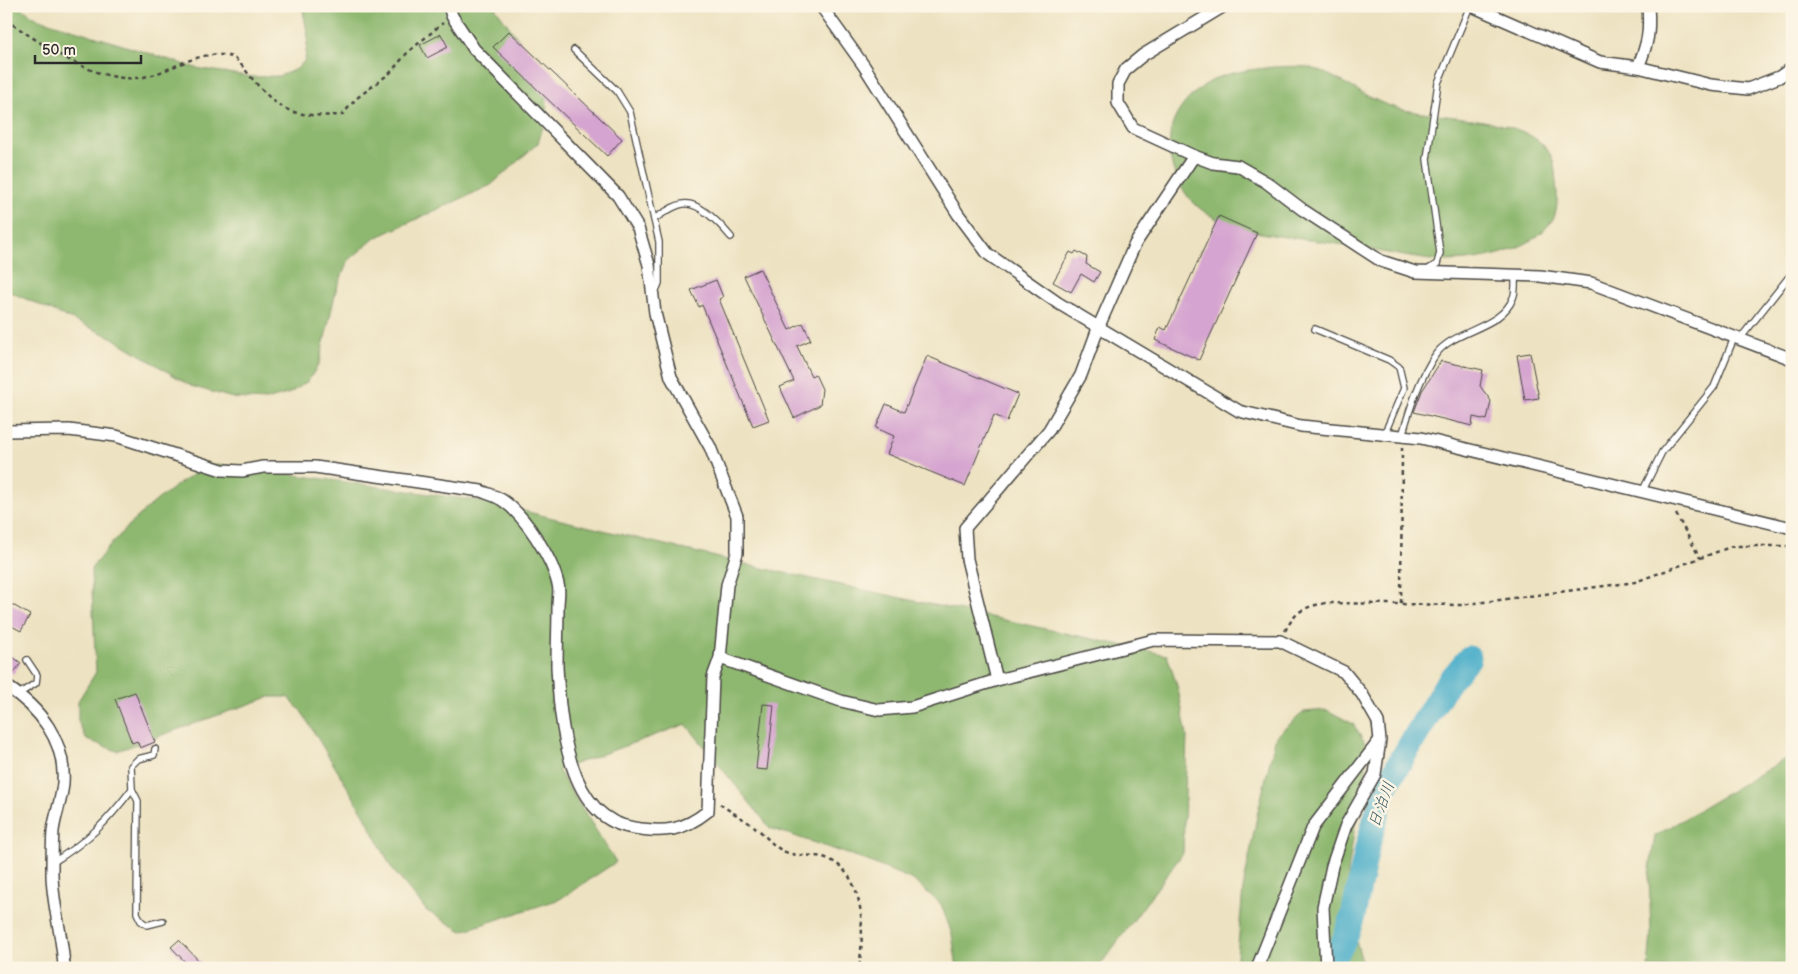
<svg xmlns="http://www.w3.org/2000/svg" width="1798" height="974" font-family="'Balsamiq Sans','Klee One',sans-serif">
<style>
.forest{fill:#8eb86f;stroke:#5c724d}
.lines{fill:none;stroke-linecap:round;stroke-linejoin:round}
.river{stroke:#4aadc9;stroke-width:25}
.building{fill:#d5a4d0}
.service-casing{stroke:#484642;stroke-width:8}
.minor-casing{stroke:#484642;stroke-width:14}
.path{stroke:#484642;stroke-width:2.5;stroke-dasharray:4 4;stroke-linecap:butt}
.service{stroke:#fff;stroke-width:5.5}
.minor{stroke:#fff;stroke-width:11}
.labels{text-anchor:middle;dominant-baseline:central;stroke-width:5;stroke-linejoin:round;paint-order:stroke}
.water-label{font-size:16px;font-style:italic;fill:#365862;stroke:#fcf5e5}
</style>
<rect width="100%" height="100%" fill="#fcf5e5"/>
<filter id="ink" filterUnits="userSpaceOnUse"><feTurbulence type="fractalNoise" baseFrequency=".02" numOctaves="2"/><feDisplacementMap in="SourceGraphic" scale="10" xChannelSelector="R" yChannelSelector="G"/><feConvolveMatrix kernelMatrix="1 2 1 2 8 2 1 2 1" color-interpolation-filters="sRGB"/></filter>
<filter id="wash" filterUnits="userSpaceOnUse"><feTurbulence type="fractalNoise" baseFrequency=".0096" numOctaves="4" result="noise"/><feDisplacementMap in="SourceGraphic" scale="20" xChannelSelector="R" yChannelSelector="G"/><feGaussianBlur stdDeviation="1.12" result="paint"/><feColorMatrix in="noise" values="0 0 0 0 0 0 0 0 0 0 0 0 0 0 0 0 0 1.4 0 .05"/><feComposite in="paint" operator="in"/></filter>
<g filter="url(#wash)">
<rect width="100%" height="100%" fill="#ede2c1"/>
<g class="forest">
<path d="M6,6H18L36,18L196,68L253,77L279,76L297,69L305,60L308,36L302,6H494L542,72L547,98L546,117L538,143L491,185L375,238L348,261L336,290L319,364L308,381L290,393L266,400L233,398L191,386L111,337L6,290Z"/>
<path d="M1273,67C1285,67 1300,65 1311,68C1341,77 1364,98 1393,107C1435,121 1532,112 1552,158C1555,165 1555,175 1556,182C1557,193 1559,209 1553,219C1532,254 1469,264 1431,260C1398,256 1365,248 1332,243C1293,237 1251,236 1215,218C1182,202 1162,163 1172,126C1177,109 1193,92 1208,83C1226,71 1252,70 1273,67Z"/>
<path d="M210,465L232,466L486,502L757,567L1167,655L1178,689L1187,736L1183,853L1098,968H957L952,934L941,904L913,880L860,858L770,828L686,724L558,770L616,862L560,899L462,931L427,911L392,869L365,816L301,711L287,697H269L117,751L86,739L78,721V701L96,672L91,569C124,526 163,490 210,465Z"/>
<path d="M1327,710L1353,724L1366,744V774L1355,825L1348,872L1350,921L1364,968H1236L1243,889L1258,811L1276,736L1304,712Z"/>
<path d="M1792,755V968H1648L1651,935L1649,875L1655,836Z"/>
</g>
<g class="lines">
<path class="river" d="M1328,968L1344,941L1353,916L1367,848L1385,787L1446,685L1469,658"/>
</g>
<g id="blocks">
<g class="building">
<path d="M509,31L622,139L607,156L493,47Z"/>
<path d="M441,34L448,47L427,58L420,45Z"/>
<path d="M1219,216L1257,233L1199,360L1155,340L1160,327L1166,330Z"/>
<path d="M1076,251L1087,257L1086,264L1100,272L1094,282L1081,274L1071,292L1053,282L1070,252L1074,254Z"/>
<path d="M760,269L789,330L803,323L811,340L797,346L811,376L815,374L822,389L820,405L794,418L780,387L794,381L744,276Z"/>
<path d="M716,280L723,297L719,299L769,420L753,426L702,305L699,307L691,290Z"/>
<path d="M1530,353L1539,398L1525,400L1517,355Z"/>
<path d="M927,356L1018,394L1007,421L994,415L965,486L887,454L894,436L876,428L886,404L904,412Z"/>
<path d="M1441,361L1483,370L1480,386L1491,401L1487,420L1473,417L1472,426L1414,412L1422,391Z"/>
<path d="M6,601L30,615L21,631L6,623Z"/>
<path d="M6,652L21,663L13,674L6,668Z"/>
<path d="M135,692L155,742L140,748L137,741L132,743L115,699Z"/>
<path d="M763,704L774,705L767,770L756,769Z"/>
<path d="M179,940L206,968H191L171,947Z"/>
</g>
</g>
</g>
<g filter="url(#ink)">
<use href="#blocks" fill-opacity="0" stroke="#484642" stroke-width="1"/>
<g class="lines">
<g class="service-casing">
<g id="service">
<path d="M574,50L617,91L630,112L659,242V283L655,293"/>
<path d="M654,219C662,214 674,205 683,204C699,201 721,225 731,237"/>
<path d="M1427,270L1437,264L1440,253L1427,159L1438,83L1470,6"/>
<path d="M1315,329L1389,360L1399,367L1404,388L1384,435"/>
<path d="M1739,340L1792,273"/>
<path d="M1402,436C1410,408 1419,379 1436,354C1455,329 1501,329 1513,298C1516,292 1515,282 1515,275"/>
<path d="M1642,492L1662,452L1714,387L1734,338"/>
<path d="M17,695L36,683L37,675L27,660"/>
<path d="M132,789L138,801L137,913L141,921L147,925L163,921"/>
<path d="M52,863C89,840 106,823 132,789L131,766L138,759L154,755L155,749"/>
</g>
</g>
<g class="minor-casing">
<g id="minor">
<path d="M821,6L864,66L958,214L988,254L1058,303L1239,411L1301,426L1421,438L1792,528"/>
<path d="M1224,6L1143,55L1126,69L1118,84V103L1133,128L1194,156L1213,163L1238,166L1266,182L1303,210L1381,261L1415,272L1540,276L1591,283L1792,359"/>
<path d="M1472,6L1600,62L1638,67L1711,85L1748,89L1779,77L1792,68"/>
<path d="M1638,67C1648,43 1650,32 1648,6"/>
<path d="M6,431L69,430L116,436L222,470L242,471L263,467H315L481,491C488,494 496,496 502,500C524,514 552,558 558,584C560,590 558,599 558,606C558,626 557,647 557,667C560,720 567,819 634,828C665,833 683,831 708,811L713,677L720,658L727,585L737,553V516L710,447L671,377L655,313L649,265L638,228L618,196L474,49L452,16L449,6"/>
<path d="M720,658L841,701L879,710L912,707L997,680L1154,640L1280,641L1344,672L1362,694L1378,722L1380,740L1375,774L1346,825L1332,866L1323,907L1326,968"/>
<path d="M997,680L967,559L965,528L1049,430L1081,375L1099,326L1135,244L1194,156"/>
<path d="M6,686C40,708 66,741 63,783C62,799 55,815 53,831C52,845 52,860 52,873C52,905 63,936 64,968"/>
<path d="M1257,968L1313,827L1379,741"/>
</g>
</g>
<g class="path">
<path d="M6,20C43,44 97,86 144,77C173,71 202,47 232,57C239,60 245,70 250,76C281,114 294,117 342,115L357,98L390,73L408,52L443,23"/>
<path d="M1676,514L1700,558"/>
<path d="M1401,603L1402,448"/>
<path d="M1285,631C1296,611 1303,607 1326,603L1461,605L1635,582L1733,546H1792"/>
<path d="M720,804C731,812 744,819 755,827C767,836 773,848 788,853C800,857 814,854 826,858C867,874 864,933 859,968"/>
</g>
<use href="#service" class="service"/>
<use href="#minor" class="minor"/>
</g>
</g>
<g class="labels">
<g class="water-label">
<text transform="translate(1382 805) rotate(-70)">日泊川</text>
</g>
</g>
<rect width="1798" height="974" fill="none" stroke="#fcf5e5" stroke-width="25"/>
<path d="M35 55v8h106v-8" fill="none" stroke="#2b2b2b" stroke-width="2.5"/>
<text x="42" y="55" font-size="15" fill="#2b2b2b" stroke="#fcf5e5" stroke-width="4" paint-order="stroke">50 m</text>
</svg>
